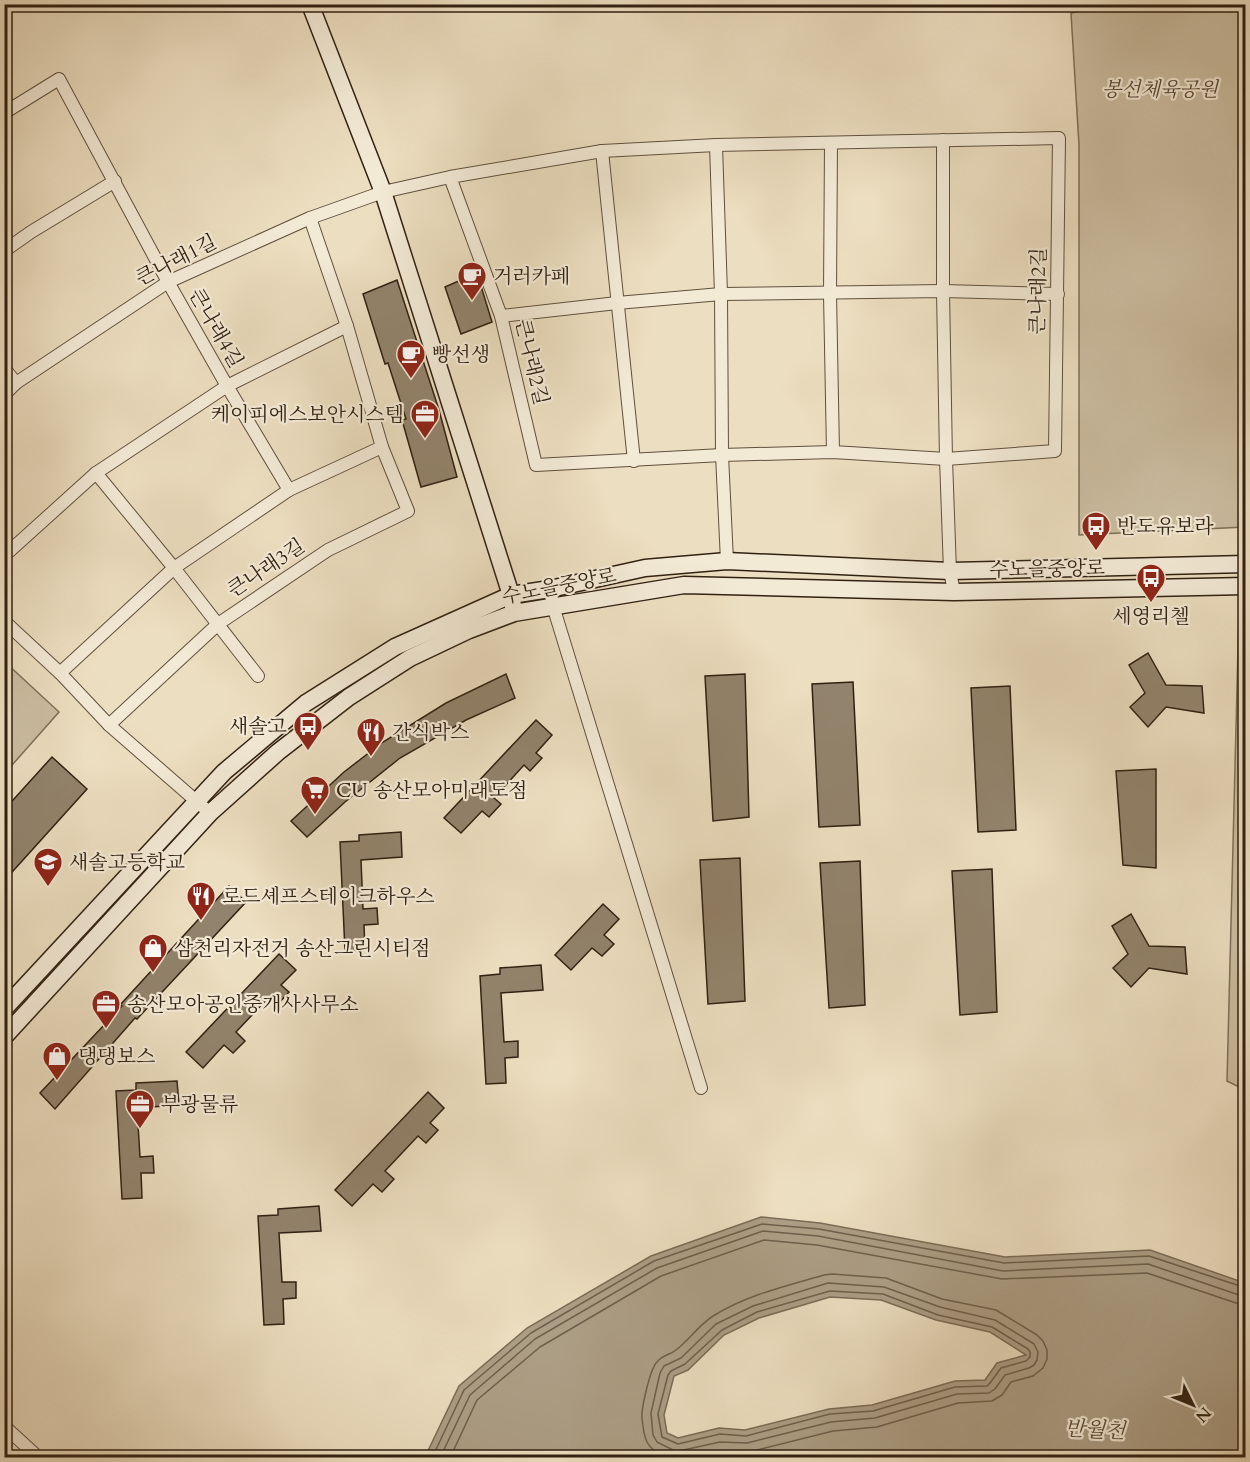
<svg xmlns="http://www.w3.org/2000/svg" width="1250" height="1462" font-family="Cardo,'Noto Serif KR',serif">
<style>
.green{fill:#ccbea2;stroke:#7e705a;stroke-width:1.5}
.water{fill:#ac9e85;stroke:#7b6c57;stroke-width:1.5;fill-rule:evenodd}
.lines{fill:none;stroke-linecap:round;stroke-linejoin:round}
.shore{stroke:#6e604c;stroke-width:1.5}
.building{fill:#92836c;stroke:#312112;stroke-width:1.5}
.street-casing{stroke:#60503e;stroke-width:14}
.secondary-casing{stroke:#312112;stroke-width:19}
.street{stroke:#f3ead6;stroke-width:12}
.secondary{stroke:#f3ead6;stroke-width:16}
.labels{text-anchor:middle;dominant-baseline:central;stroke-width:4.5;stroke-linejoin:round;paint-order:stroke}
.park-label{font-size:20px;font-style:italic;fill:#584836;stroke:#f3ead6}
.street-label{font-size:20px;fill:#312112;stroke:#f3ead6}
.poi-label{font-size:20px;fill:#312112;stroke:#f3ead6;text-anchor:start}
.water-label{font-size:21px;font-style:italic;fill:#5c4d3a;stroke:#f3ead6}
</style>
<rect width="100%" height="100%" fill="#ecdec0"/>
<filter id="stains"><feTurbulence type="fractalNoise" baseFrequency=".00333" numOctaves="4"/><feColorMatrix values="0 0 0 0 .2 0 0 0 0 .09 0 0 0 0 .02 0 0 0 .5 -.17"/></filter>
<radialGradient id="worn" r=".72"><stop offset=".6" stop-color="#630" stop-opacity="0"/><stop offset="1" stop-color="#630" stop-opacity=".3"/></radialGradient>
<g class="green">
<path d="M1112,5H1245V527L1079,535V145L1071,13Z"/>
<path d="M1239,609L1246,610L1245,1090L1227,1081Z"/>
<path d="M5,662L59,712L5,773Z"/>
</g>
<path class="water" d="M761,1217L820,1223L1005,1257L1150,1250L1245,1283V1457H425L459,1386L527,1328L651,1256ZM830,1297L881,1300L936,1320L990,1332L1026,1355L997,1363L985,1380L955,1381L872,1405L829,1409L745,1430L719,1428L678,1438L667,1433L664,1415L674,1376L688,1370L724,1335L759,1318Z"/>
<g class="lines">
<g class="shore">
<path d="M828,1283L884,1287L940,1307L995,1320L1034,1344L1038,1352L1037,1360L1034,1365L1029,1368L1005,1375L995,1389L989,1393L957,1394L875,1418L831,1422L747,1443L720,1442L679,1451L673,1450L657,1442L653,1435L651,1413L660,1373L664,1366L681,1358L716,1324L753,1306Z"/>
<path d="M830,1291L883,1294L938,1315L992,1327L1028,1349L1030,1352V1357L1026,1361L1001,1368L990,1383L987,1386L955,1387L873,1411L830,1414L746,1436L720,1434L678,1444L662,1437L658,1414L668,1375L671,1371L685,1364L722,1330L757,1312Z"/>
<path d="M432,1458L464,1390L531,1333L654,1261L762,1224L819,1229L1004,1263L1149,1256L1246,1288"/>
<path d="M440,1458L470,1395L535,1339L657,1268L763,1231L818,1236L1003,1271L1148,1264L1239,1295L1246,1296"/>
<path d="M450,1458L477,1400L540,1347L661,1276L764,1240L817,1245L1002,1279L1147,1273L1236,1303L1246,1305"/>
<path d="M666,1458C646,1448 644,1440 642,1418C641,1409 650,1369 657,1362C662,1355 670,1355 676,1350C689,1340 699,1325 713,1316C747,1295 786,1286 824,1275L832,1274L886,1278L942,1299L996,1310L1037,1335L1043,1341L1047,1350V1359L1043,1368L1033,1376L1011,1382L1002,1395L992,1401L958,1403L877,1427L833,1431L749,1452L721,1451L694,1458"/>
</g>
</g>
<g class="building">
<path d="M477,273L492,322L461,334L445,287Z"/>
<path d="M397,280L439,410L457,477L421,487L402,420L406,419L388,363L385,364L363,294Z"/>
<path d="M1148,653L1166,685L1202,686L1204,713L1166,707L1148,727L1130,707L1145,693L1129,665Z"/>
<path d="M506,674L515,698L466,720L400,758L345,802L307,837L291,821L344,772L383,742L446,703Z"/>
<path d="M745,674L749,817L713,821L705,676Z"/>
<path d="M853,682L860,825L819,827L812,684Z"/>
<path d="M1010,686L1016,830L978,832L971,688Z"/>
<path d="M536,720L552,735L536,753L542,758L530,771L524,765L494,798L501,804L489,817L482,811L461,833L444,818Z"/>
<path d="M52,757L87,789L4,881V810Z"/>
<path d="M1156,769V868L1123,865L1116,771Z"/>
<path d="M401,832L402,857L361,860L363,909L377,908L378,924L364,925L365,950L345,951L340,842L359,841V835Z"/>
<path d="M740,858L745,1001L708,1004L700,860Z"/>
<path d="M860,861L865,1005L829,1008L820,863Z"/>
<path d="M992,869L997,1012L960,1015L952,871Z"/>
<path d="M229,886L246,902L137,1019L135,1018L55,1109L40,1093L122,1006L120,1005Z"/>
<path d="M603,904L619,919L604,935L614,944L602,956L592,948L571,970L555,955Z"/>
<path d="M1131,914L1149,946L1185,947L1187,974L1149,968L1131,987L1113,968L1128,954L1112,926Z"/>
<path d="M279,954L296,970L281,985L289,992L277,1005L269,997L236,1032L245,1041L233,1053L224,1045L203,1068L186,1052Z"/>
<path d="M541,965L543,990L501,993L504,1042L518,1041V1057L505,1058L506,1083L486,1084L480,976L500,974V968Z"/>
<path d="M177,1081L179,1105L137,1108L140,1157L153,1156L154,1173H141L142,1198L122,1199L116,1091L136,1090V1083Z"/>
<path d="M428,1092L444,1108L430,1123L438,1130L426,1143L418,1136L385,1171L394,1179L382,1192L373,1184L352,1206L335,1190Z"/>
<path d="M319,1206L321,1231L279,1233L282,1282H296V1298L283,1299L284,1324L264,1325L258,1216L278,1215V1209Z"/>
</g>
<g class="lines">
<g class="street-casing">
<g id="street">
<path d="M4,113L59,79L168,282L227,386L289,490"/>
<path d="M943,140V291L946,459L950,571L954,592"/>
<path d="M831,143L830,294L833,452"/>
<path d="M716,145L721,294L722,455L727,561"/>
<path d="M602,151L634,461"/>
<path d="M4,251L31,232L115,181"/>
<path d="M501,316L617,303L721,294L943,291L1058,294"/>
<path d="M4,368L16,383"/>
<path d="M4,395L16,383L168,282L310,218L383,192L450,177L602,151L716,145L1059,138L1055,451L946,459L833,452L722,455L536,465L501,316L450,177"/>
<path d="M96,473L174,568L258,676"/>
<path d="M4,556L96,473L227,386L347,326"/>
<path d="M550,589L553,606L701,1088"/>
<path d="M4,621L60,673L109,725L210,813"/>
<path d="M60,673L174,568L289,490L382,447"/>
<path d="M109,725L218,624L328,550L408,511L382,447L347,326L310,218"/>
<path d="M4,1426L39,1458"/>
</g>
</g>
<g class="secondary-casing">
<g id="secondary">
<path d="M310,4L383,192L511,595L513,606"/>
<path d="M4,1009L224,772L306,703L395,647L511,595L550,589L645,568L727,561L950,571L1246,564"/>
<path d="M4,1037L210,813L278,752L349,697L410,658L469,630L514,613L684,585L954,592L1246,586"/>
</g>
</g>
<use href="#street" class="street"/>
<use href="#secondary" class="secondary"/>
</g>
<defs>
<g id="cafe-pin" transform="scale(1.5)"><path d="M0 17L-7.5 6A9.5 9.5 0 1 1 7.5 6Z" fill="#8f2418" stroke="#f3ead6"/><path d="M-5.5-4.5H6V0H3Q3 3.5 0 3.5H-2.5Q-5.5 3.5-5.5 0ZM3-3.2v2h1.7v-2ZM-6 4.5H4V6H-6Z" fill="#fff"/></g>
<g id="office-pin" transform="scale(1.5)"><path d="M0 17L-7.5 6A9.5 9.5 0 1 1 7.5 6Z" fill="#8f2418" stroke="#f3ead6"/><path d="M-6-3h4V-5.5h4V-3h4V5H-6ZM-1-4.5V-3h2v-1.5ZM-6 0V1H6V0Z" fill="#fff"/></g>
<g id="bus-pin" transform="scale(1.5)"><path d="M0 17L-7.5 6A9.5 9.5 0 1 1 7.5 6Z" fill="#8f2418" stroke="#f3ead6"/><path d="M-5-6H5V4H4V6H2V4H-2V6H-4V4H-5ZM-3.5-4V0h7V-4ZM-3.5 1.2v1.5H-2V1.2ZM2 1.2v1.5H3.5V1.2Z" fill="#fff"/></g>
<g id="restaurant-pin" transform="scale(1.5)"><path d="M0 17L-7.5 6A9.5 9.5 0 1 1 7.5 6Z" fill="#8f2418" stroke="#f3ead6"/><path d="M-5-6h1v4h1v-4h1v4h1v-4h1v5L-1.5 .5V6h-2V.5L-5-1ZM5-6V6H3V1.5H1.5Q1.5-4 5-6Z" fill="#fff"/></g>
<g id="supermarket-pin" transform="scale(1.5)"><path d="M0 17L-7.5 6A9.5 9.5 0 1 1 7.5 6Z" fill="#8f2418" stroke="#f3ead6"/><path d="M-6-5.5h2.5l.6 2H6L4.5 2H-2.5L-4.4-4H-6ZM-1.5 3.2a1.3 1.3 0 1 0 .1 0ZM3 3.2a1.3 1.3 0 1 0 .1 0Z" fill="#fff"/></g>
<g id="school-pin" transform="scale(1.5)"><path d="M0 17L-7.5 6A9.5 9.5 0 1 1 7.5 6Z" fill="#8f2418" stroke="#f3ead6"/><path d="M0-5L7-2L0 1L-7-2ZM-4 1L0 2.5L4 1V4Q0 6-4 4Z" fill="#fff"/></g>
<g id="shop-pin" transform="scale(1.5)"><path d="M0 17L-7.5 6A9.5 9.5 0 1 1 7.5 6Z" fill="#8f2418" stroke="#f3ead6"/><path d="M-5-2.5h2.3a2.7 3.5 0 0 1 5.4 0H5L5.5 6h-11ZM-1.5-2.5h3a1.5 2.3 0 0 0-3 0Z" fill="#fff"/></g>
</defs>
<g fill-rule="evenodd">
<use href="#cafe-pin" x="472" y="276"/>
<use href="#cafe-pin" x="411" y="354"/>
<use href="#office-pin" x="425" y="414"/>
<use href="#bus-pin" x="1096" y="526"/>
<use href="#bus-pin" x="1151" y="578"/>
<use href="#bus-pin" x="308" y="726"/>
<use href="#restaurant-pin" x="371" y="732"/>
<use href="#supermarket-pin" x="315" y="790"/>
<use href="#school-pin" x="48" y="862"/>
<use href="#restaurant-pin" x="201" y="896"/>
<use href="#shop-pin" x="153" y="948"/>
<use href="#office-pin" x="106" y="1004"/>
<use href="#shop-pin" x="57" y="1056"/>
<use href="#office-pin" x="140" y="1104"/>
</g>
<g class="labels">
<g class="park-label">
<text x="1160" y="89">봉선체육공원</text>
</g>
<g class="street-label">
<text transform="translate(176 260) rotate(-27)">큰나래1길</text>
<text transform="translate(1038 291) rotate(-89)">큰나래2길</text>
<text transform="translate(216 328) rotate(60)">큰나래4길</text>
<text transform="translate(532 362) rotate(77)">큰나래2길</text>
<text transform="translate(266 568) rotate(-34)">큰나래3길</text>
<text transform="translate(1047 569) rotate(-1)">수노을중앙로</text>
<text transform="translate(559 586) rotate(-11)">수노을중앙로</text>
</g>
<g class="poi-label">
<text x="493" y="276">거러카페</text>
<text x="432" y="354">빵선생</text>
<text x="404" y="414" text-anchor="end">케이피에스보안시스템</text>
<text x="1117" y="526">반도유보라</text>
<text x="1151" y="616" text-anchor="middle">세영리첼</text>
<text x="287" y="726" text-anchor="end">새솔고</text>
<text x="392" y="732">간식박스</text>
<text x="336" y="790">CU 송산모아미래도점</text>
<text x="69" y="862">새솔고등학교</text>
<text x="222" y="896">로드셰프스테이크하우스</text>
<text x="174" y="948">삼천리자전거 송산그린시티점</text>
<text x="127" y="1004">송산모아공인중개사사무소</text>
<text x="78" y="1056">댕댕보스</text>
<text x="161" y="1104">부광물류</text>
</g>
<g class="water-label">
<text transform="translate(1095 1430) rotate(3)">반월천</text>
</g>
</g>
<rect width="1250" height="1462" fill="none" stroke="#ecdec0" stroke-width="24"/>
<rect x="6" y="6" width="1238" height="1450" fill="none" stroke="#312112" stroke-width="3"/>
<rect x="12" y="12" width="1226" height="1438" fill="none" stroke="#312112" stroke-width="1.5"/>
<g transform="translate(1193 1405) rotate(133)" stroke="#f3ead6" stroke-width="4.5" paint-order="stroke">
<path d="M0-4.5L10 22L0 15L-10 22Z" fill="#312112"/>
<text y="-9" font-size="16" font-weight="bold" text-anchor="middle" fill="#312112">N</text>
</g>
<rect width="100%" height="100%" filter="url(#stains)"/>
<rect width="100%" height="100%" fill="url(#worn)"/>
</svg>
